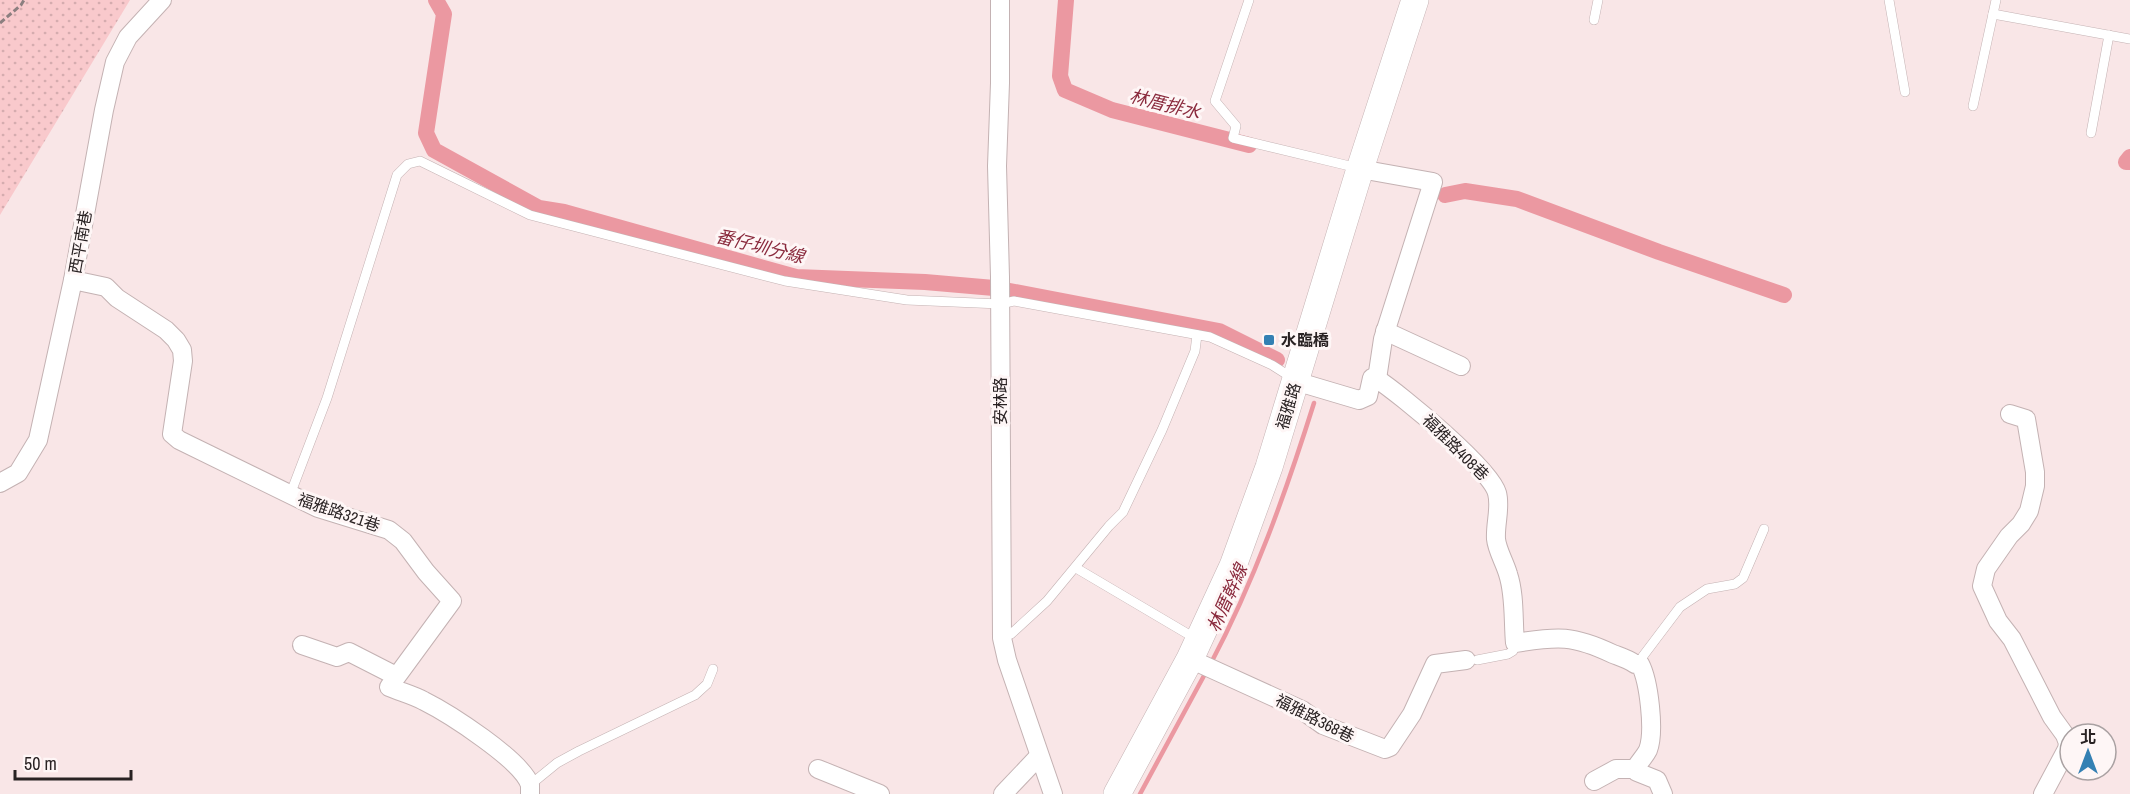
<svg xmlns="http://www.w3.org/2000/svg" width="2130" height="794" font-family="'Archivo Narrow','Noto Sans TC',sans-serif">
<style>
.green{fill:url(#green-dots)}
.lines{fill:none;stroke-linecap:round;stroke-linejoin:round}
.stream{stroke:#eb98a1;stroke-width:4.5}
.canal{stroke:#eb98a1;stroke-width:16}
.service-casing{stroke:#c4b2b3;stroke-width:10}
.minor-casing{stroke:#c4b2b3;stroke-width:20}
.secondary-casing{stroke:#c4b2b3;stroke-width:28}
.path{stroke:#8c7f80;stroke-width:3;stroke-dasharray:6 3;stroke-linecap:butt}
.service{stroke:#fff;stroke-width:9}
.minor{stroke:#fff;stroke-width:18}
.secondary{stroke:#fff;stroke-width:27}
.poi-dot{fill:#3480b3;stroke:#fef6f6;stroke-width:2}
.labels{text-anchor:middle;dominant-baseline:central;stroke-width:6;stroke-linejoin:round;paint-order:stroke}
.street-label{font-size:16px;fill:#292223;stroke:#fef6f6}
.poi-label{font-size:16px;font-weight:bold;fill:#292223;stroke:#fef6f6;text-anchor:start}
.water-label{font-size:18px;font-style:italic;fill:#8a2a3d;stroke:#fef6f6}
</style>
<defs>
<pattern id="green-dots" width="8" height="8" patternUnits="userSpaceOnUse" patternTransform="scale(1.5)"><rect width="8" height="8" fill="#f9c9cc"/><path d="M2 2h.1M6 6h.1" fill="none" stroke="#d5acaf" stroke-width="1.8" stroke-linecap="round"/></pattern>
</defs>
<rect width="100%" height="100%" fill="#f9e6e7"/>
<path class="green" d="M0,0H130L0,215Z"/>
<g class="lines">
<g class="stream">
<path d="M1210,665C1254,582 1286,492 1314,403"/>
<path d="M1140,794L1206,672"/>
</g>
<g class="canal">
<path d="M436,0L444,14L426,133L434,150L539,208L564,212L796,277L925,282L994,288L1219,331L1277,360"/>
<path d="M1066,0L1060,76L1065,90L1112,110L1249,145"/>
<path d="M2130,157L2126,162H2130"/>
<path d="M1445,195L1465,191L1517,199L1659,252L1784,295"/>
</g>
<g class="service-casing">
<g id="service">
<path d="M1249,0L1215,101L1236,126L1233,138L1358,168"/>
<path d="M1889,0L1905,92"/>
<path d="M1993,14L2130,39"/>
<path d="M1594,20L1598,0"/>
<path d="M1973,106L1996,0"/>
<path d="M2091,133L2109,35"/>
<path d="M290,495L327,398L397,175L408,164L420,161L530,215L785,281L907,300L1000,304L1014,301L1210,337L1272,365L1294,379"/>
<path d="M1076,568L1198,640"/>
<path d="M1002,638L1011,634L1047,601L1109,526L1123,512L1162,430L1195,351L1197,335"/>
<path d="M1477,660L1508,654L1513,651L1515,643"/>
<path d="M1640,664L1643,656L1680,607L1707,589L1735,584L1743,578L1764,529"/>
<path d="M530,785L557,763L579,751L695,695L707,684L713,669"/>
</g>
</g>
<g class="minor-casing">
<g id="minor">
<path d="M1000,0V83L997,166L1000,277L1002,638L1007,660L1053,794"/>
<path d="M1360,169L1433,182L1383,339L1377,379"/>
<path d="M73,280L106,287L117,298L166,330L176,340L182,350L183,361L172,434L179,440L318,508L389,530L403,541L426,572L452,601L389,687C401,692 413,695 424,701C448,713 522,760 530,785C530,785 530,793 530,794"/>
<path d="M1385,331L1461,366"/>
<path d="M1295,381L1359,400L1368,396L1372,378L1377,379C1400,394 1491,469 1497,493C1501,507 1495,524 1496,539C1497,550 1505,563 1508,574C1515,595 1513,620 1515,643C1558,636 1573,635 1613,654C1621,657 1628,659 1635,664H1640C1649,681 1655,732 1648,750C1645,756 1640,761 1637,766V769"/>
<path d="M2010,414L2026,419L2035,472V486L2029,511L2021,524L2009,536L1986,569L1982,586L1998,621L2012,639L2052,717L2065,735L2068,743L2067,749L2043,794"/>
<path d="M0,483L18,473L38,440L73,280L104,110L115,62L128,37L162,0"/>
<path d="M302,645L337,657L349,652L396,676"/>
<path d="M1190,659L1302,710L1323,725L1385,749L1390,747L1412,714L1435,664L1466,660"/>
<path d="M818,769L880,794"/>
<path d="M1594,781L1616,769H1637V772L1657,780L1663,794"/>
<path d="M1003,794L1039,756"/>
</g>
</g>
<g class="secondary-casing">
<path id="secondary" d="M1117,794L1190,659L1233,566L1269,467L1360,169L1415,0"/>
</g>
<path class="path" d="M0,23L21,5L24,0"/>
<use href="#service" class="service"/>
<use href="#minor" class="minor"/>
<use href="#secondary" class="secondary"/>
</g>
<rect class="poi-dot" x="1263" y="334" width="12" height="12" rx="3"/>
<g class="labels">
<g class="street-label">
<text transform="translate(80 242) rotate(-80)">西平南巷</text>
<text transform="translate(1000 401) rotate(-90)">安林路</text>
<text transform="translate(1288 406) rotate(-73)">福雅路</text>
<text transform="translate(1456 447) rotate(45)">福雅路408巷</text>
<text transform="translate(339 512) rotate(19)">福雅路321巷</text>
<text transform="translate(1315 718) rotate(27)">福雅路368巷</text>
</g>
<g class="poi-label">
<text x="1281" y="340">水臨橋</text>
</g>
<g class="water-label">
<text transform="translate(1165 104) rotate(14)">林厝排水</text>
<text transform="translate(760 246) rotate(14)">番仔圳分線</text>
<text transform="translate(1227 598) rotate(-66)">林厝幹線</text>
</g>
</g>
<g transform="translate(2088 752)"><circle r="28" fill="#fef6f6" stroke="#a9a1a2" stroke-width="1.5"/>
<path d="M0-4.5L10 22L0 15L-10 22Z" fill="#3480b3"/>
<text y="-9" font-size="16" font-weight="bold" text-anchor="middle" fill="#292223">北</text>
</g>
<path d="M15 770v9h116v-9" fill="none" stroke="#292223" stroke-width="3"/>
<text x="24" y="770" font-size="18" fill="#292223" stroke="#fef6f6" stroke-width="4.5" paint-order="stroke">50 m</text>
</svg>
